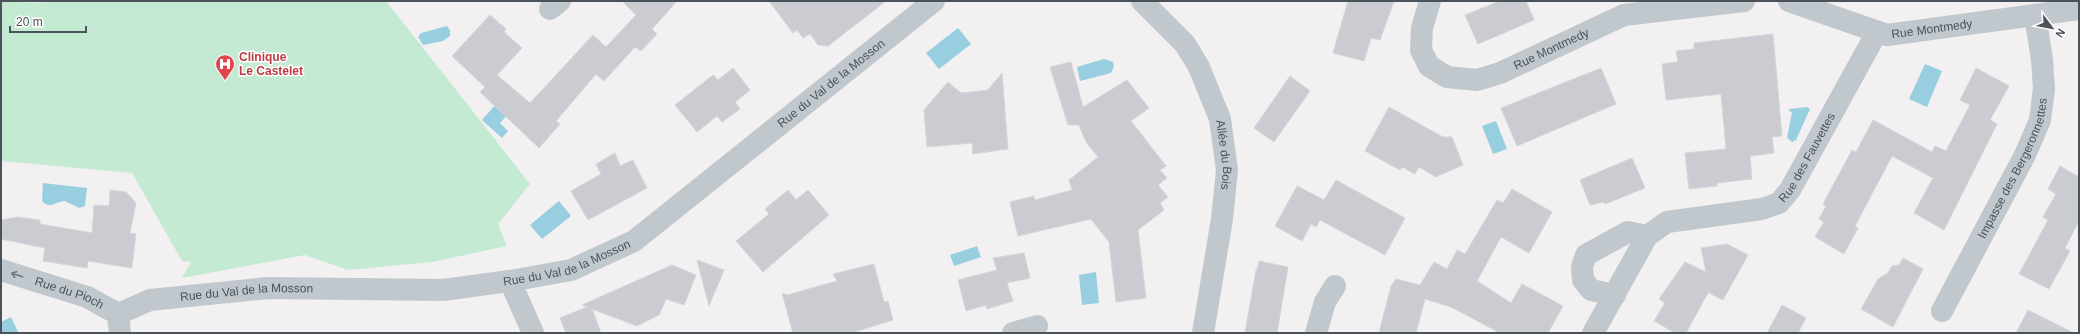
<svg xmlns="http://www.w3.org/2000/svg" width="2080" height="334" font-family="Arial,sans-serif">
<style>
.green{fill:#c5ead4}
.water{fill:#97cfe1}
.building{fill:#cbccd2;stroke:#d5d6db}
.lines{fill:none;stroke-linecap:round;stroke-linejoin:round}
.minor{stroke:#c0c7cd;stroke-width:22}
.oneway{stroke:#6d767d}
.labels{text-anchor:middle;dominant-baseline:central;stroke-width:3;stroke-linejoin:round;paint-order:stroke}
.street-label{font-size:12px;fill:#4a535b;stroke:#fff}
.health-label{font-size:12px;font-weight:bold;fill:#be3a42;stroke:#fff;text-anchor:start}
</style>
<rect width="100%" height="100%" fill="#f2f0f0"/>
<path class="green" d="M1,1C17,1 38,5 52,1H386L530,184L498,224L507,246L432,262L348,270L305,255L182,278L191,262L182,261L132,173L1,161Z"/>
<g class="water">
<path d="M447,26L450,30V36L443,41L423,45L418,37L421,33Z"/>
<path d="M958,28L971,44L939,69L926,53Z"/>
<path d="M1104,59L1113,62L1114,66L1111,73L1080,81L1077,67Z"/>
<path d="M1925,64L1942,71L1927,107L1909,99Z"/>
<path d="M505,94L517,104L500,123L508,131L502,138L482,120Z"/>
<path d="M1807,107L1810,109L1796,140L1792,142L1787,138L1792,112L1789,111V109Z"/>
<path d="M1496,121L1507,149L1493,154L1482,126Z"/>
<path d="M43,183L87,188L85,206L79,208L65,201C56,201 50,210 42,201Z"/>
<path d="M559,201L571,216L542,239L530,225Z"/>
<path d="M977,246L981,257L954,266L950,255Z"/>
<path d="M1096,272L1099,303L1082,305L1079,275Z"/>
<path d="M11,317L18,332L1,333V322Z"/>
</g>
<g class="building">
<path d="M622,1H677L652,29L657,34L641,51L635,47L604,81L596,74L556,121L560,124L539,148L480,92L485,87L452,56L490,15L506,29L504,32L522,48L497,75L530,103L593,35L606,47L636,15Z"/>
<path d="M769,1H886L828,46L818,45L810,34L803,38L797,30L793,33Z"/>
<path d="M1348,1H1394L1380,40L1371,38L1364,61L1333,53Z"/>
<path d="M1500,1H1526L1534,20L1478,44L1465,15Z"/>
<path d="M1773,34L1782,136L1772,137L1774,153L1750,156L1752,179L1717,183V186L1689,189L1685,153L1726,149L1721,94L1666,100L1662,64L1678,62L1676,51L1694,49V43Z"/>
<path d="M1071,62L1083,107L1127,80L1149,108L1131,121L1166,166L1160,170L1167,178L1158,185L1168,197L1160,203L1164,210L1138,230L1146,298L1116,302L1109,242L1091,219L1018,236L1010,202L1034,196L1035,200L1072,190L1069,180L1098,157L1086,142L1079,125H1068L1050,67Z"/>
<path d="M733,68L750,90L735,102L740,109L722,122L717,116L697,132L675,105L713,75L718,80Z"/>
<path d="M1601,68L1616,104L1517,146L1501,108Z"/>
<path d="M1976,68L2009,86L1990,120L1997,124L1944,230L1914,213L1933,178L1892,156L1855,226L1858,228L1844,254L1815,237L1824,222L1819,219L1826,206L1823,204L1852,150L1856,152L1873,120L1932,152L1935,146L1946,151L1970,105L1960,100Z"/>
<path d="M1002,73L1008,149L973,154L972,143L927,147L924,110L948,82L961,93L988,90Z"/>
<path d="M1290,76L1310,91L1274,142L1254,128Z"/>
<path d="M1389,107L1443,137H1452L1463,165L1436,177L1419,167L1415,174L1402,167L1400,170L1365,151Z"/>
<path d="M615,153L620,166L633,160L647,188L588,220L571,191L601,174L596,164Z"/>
<path d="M1632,158L1645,188L1605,204L1604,202L1590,205L1580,180Z"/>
<path d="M2060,166L2079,177V221L2065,248L2070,251L2049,289L2019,274L2048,220L2043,217L2056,194L2048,189Z"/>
<path d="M1336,180L1405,218L1385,255L1320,220L1316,227L1311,224L1302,241L1275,226L1297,186L1324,200Z"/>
<path d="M1512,189L1552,212L1529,253L1501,237L1477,281L1511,303L1522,284L1563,306L1548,333H1500L1451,307L1425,299L1416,333H1379L1391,286L1396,279L1420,285L1434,262L1447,269L1457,250L1465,254L1497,200L1503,203Z"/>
<path d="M110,190L126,192L136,203L130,233L136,234L132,268L88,261L87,268L43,261L45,248L1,239V220L17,217L40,220V224L92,233L94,205L109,206Z"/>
<path d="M788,190L796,200L808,190L829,215L763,272L736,241L769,214L765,209Z"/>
<path d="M1727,244L1748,255L1723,300L1709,293V291L1686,333H1675L1654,321L1665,303L1659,299L1685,262L1706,272L1701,248Z"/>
<path d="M1024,253L1030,278L1007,283L1013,301L987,309L986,305L966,311L958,280L997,270L993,258Z"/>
<path d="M1903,258L1923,269L1893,327L1861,309L1878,279L1888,273L1892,266L1899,265Z"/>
<path d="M697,260L724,270L709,306Z"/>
<path d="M1259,261L1288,267L1277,333H1245L1256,270H1257Z"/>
<path d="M874,264L884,302L888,301L893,320L851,333H793L782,293L787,295L837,281L833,274Z"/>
<path d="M672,265L696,275L684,305L666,299L659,315L637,326L592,309L601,333H566L560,318L587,307L582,305Z"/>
<path d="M1782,305L1806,318L1798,333H1767Z"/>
<path d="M2028,310L2074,333H2016Z"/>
</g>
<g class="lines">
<g class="minor">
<path id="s1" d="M1142,1L1185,44L1199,67L1220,119L1227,170L1222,219L1203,333"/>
<path id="s2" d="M1430,1L1422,28L1421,50L1429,66L1447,77L1477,80L1500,73L1624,15L1744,1"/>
<path id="s3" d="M1789,1L1887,35L2079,9"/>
<path d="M550,9L560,1"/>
<path id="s4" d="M1,270L87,297L118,314"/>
<path d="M510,281L533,333"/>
<path d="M1615,295L1591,290L1583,280L1582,267L1586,255L1628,232L1647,236"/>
<path id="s5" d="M1942,311L2025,155L2040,120L2044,89L2042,60L2035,15"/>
<path id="s6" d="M118,314L150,300L268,288L443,290L510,281L571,270L634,241L934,1"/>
<path d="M118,314L120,333"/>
<path d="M1013,333L1037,326"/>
<path d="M1316,333L1325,302L1335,286"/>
<path id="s7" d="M1593,333L1647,236L1667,222L1762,209L1779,203L1790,190L1877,32"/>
</g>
</g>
<defs><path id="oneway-shaft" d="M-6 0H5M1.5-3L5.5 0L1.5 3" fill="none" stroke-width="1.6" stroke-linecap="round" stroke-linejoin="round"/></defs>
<use class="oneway" href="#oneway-shaft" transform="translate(17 275) rotate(-162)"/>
<defs>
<g id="hospital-pin" transform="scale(1)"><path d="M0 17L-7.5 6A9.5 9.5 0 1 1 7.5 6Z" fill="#e0444e" stroke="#fff"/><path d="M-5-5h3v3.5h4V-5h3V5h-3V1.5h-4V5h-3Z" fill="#fff"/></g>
</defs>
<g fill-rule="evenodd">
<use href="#hospital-pin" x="225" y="64"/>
</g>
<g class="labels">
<g class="street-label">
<text stroke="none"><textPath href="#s3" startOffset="149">Rue Montmedy</textPath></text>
<text stroke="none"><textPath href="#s2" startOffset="200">Rue Montmedy</textPath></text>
<text stroke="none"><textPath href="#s6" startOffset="780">Rue du Val de la Mosson</textPath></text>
<text stroke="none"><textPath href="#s1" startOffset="180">Allée du Bois</textPath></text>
<text stroke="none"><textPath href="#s7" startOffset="303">Rue des Fauvettes</textPath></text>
<text stroke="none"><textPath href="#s5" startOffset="160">Impasse des Bergeronnettes</textPath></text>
<text stroke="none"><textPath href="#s6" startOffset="456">Rue du Val de la Mosson</textPath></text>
<text stroke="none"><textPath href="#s6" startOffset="132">Rue du Val de la Mosson</textPath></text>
<text stroke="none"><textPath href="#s4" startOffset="72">Rue du Pioch</textPath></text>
</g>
<g class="health-label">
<text x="239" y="57">Clinique<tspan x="239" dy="14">Le Castelet</tspan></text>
</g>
</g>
<rect width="2080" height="334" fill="none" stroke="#4a535b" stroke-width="4"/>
<g transform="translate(2052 28) rotate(122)" stroke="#ffffff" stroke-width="3" paint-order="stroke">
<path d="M0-3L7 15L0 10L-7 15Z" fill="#4a535b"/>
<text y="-6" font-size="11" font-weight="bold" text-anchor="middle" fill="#4a535b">N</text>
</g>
<path d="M10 26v6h76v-6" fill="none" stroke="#4a535b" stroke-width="2"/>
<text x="16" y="26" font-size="12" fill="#4a535b" stroke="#ffffff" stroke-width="3" paint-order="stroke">20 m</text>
</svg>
